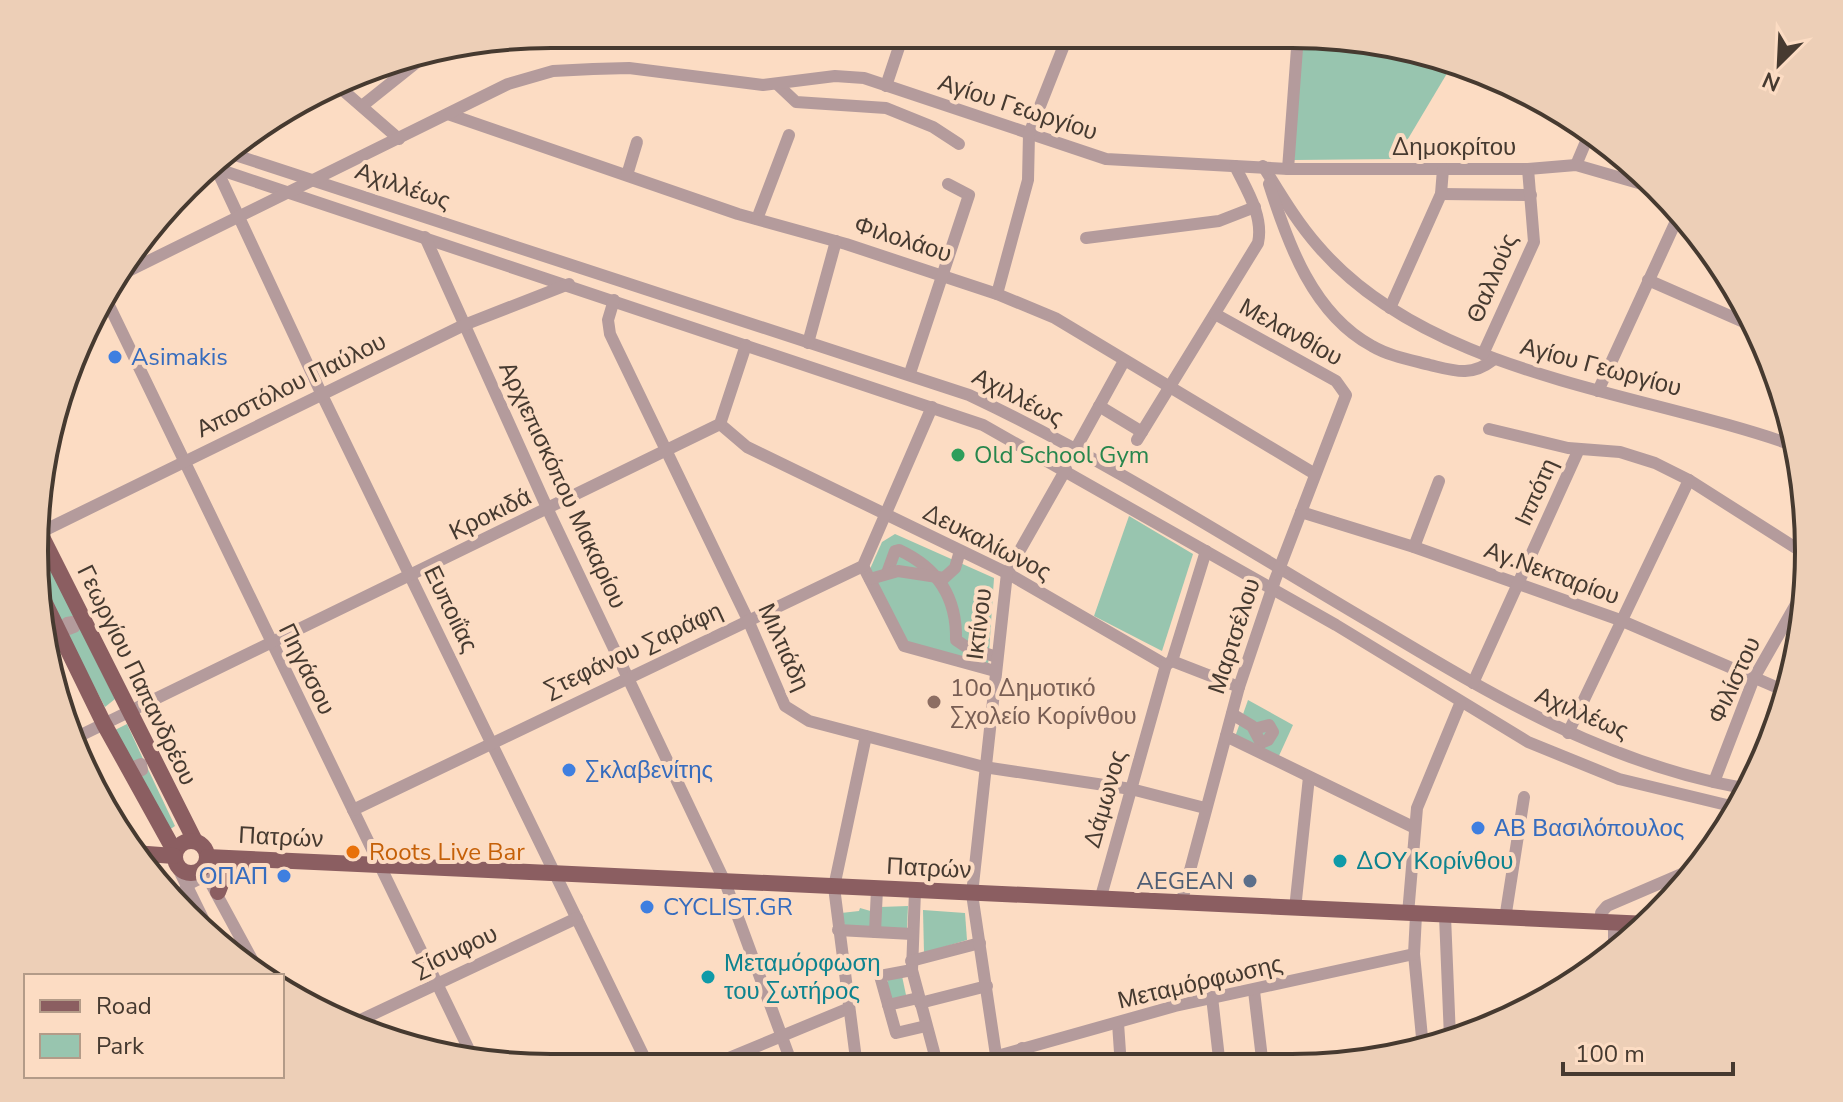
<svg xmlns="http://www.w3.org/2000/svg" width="1843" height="1102" font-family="'Nunito Sans',sans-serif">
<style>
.green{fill:#98c5af}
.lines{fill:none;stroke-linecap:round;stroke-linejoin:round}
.minor{stroke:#b49b9c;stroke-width:12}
.major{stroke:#8b5e61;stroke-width:16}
.shop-dot{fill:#3f7fe0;stroke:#fcdcc3;stroke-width:3}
.leisure-dot{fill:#2e9e5b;stroke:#fcdcc3;stroke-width:3}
.education-dot{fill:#8d6e63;stroke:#fcdcc3;stroke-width:3}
.food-dot{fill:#e8710a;stroke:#fcdcc3;stroke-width:3}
.culture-dot{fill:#0f9aa8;stroke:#fcdcc3;stroke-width:3}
.service-dot{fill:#5c6f8a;stroke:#fcdcc3;stroke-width:3}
.labels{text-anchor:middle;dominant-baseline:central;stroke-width:8;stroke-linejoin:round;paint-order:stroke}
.street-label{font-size:24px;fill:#463a30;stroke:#fcdcc3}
.shop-label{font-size:24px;fill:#366cbe;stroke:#fcdcc3;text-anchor:start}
.leisure-label{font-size:24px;fill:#27864d;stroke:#fcdcc3;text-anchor:start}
.education-label{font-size:24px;fill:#785e54;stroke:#fcdcc3;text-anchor:start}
.food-label{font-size:24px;fill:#c56008;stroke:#fcdcc3;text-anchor:start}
.culture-label{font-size:24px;fill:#0d838f;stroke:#fcdcc3;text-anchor:start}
.service-label{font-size:24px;fill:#4e5e75;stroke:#fcdcc3;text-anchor:end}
.rim{fill:none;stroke:#463a30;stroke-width:4}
</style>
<rect width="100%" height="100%" fill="#fcdcc3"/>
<g class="green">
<path d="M1302,35C1346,35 1412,47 1452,65L1396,159L1294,160Z"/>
<path d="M1129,516L1193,554L1162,651L1094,616Z"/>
<path d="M895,534L994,578L988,667L910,646L870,569L882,542Z"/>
<path d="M43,552L76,619L62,627L38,576L34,554Z"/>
<path d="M79,626L115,699L105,707L65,632Z"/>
<path d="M1248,700L1293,725L1278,758L1235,737Z"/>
<path d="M127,724L144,761L133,765L115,730Z"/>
<path d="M147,767L175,826L166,832L138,774Z"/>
<path d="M908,906L907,928L882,929L879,925L880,907Z"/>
<path d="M860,908L874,912L873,926H845L841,913L859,911Z"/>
<path d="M923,910L965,913L967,940L924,953Z"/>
<path d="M887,975L902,976L906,995L890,1002Z"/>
</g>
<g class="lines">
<g class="minor">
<path d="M778,85L796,102L886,108L933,127L959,144"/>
<path d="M338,86L399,139"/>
<path d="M886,86L903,35"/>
<path d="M362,106L427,54"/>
<path d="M448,114L738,214L846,244L997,294L1055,318L1315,474"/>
<path d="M226,152L969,395C1111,462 1245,549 1380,628C1495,697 1608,764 1743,788"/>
<path d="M1576,165L1590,132"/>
<path d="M1263,166C1280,193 1296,221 1318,246C1430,377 1644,391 1798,447"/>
<path d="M212,167L983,425L1336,625L1528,742L1619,779L1735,807"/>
<path d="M216,168L322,395L649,1067"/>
<path d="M1288,169L1298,35"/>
<path d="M627,175L637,142"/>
<path d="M1269,184C1288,244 1313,314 1372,346C1389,356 1411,360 1430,365C1455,371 1471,377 1493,360"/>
<path d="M1441,194L1531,195"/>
<path d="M757,219L789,135"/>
<path d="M425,237L548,510L725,882L793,1067"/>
<path d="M1086,238L1219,221L1255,207"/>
<path d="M114,278L508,84L553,71L593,69L629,68L763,85L835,76L864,78L1106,159L1288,169H1528L1576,165L1642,184"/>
<path d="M1648,280L1746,323"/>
<path d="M997,294L1028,180L1029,134L1068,35"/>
<path d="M105,297L473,1058"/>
<path d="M614,300L608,320L610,334L748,620L785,706L809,721L984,767L1131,789L1205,808"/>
<path d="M1390,308L1441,194L1443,169"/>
<path d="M808,343L836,241"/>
<path d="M1483,354L1534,242L1528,169"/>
<path d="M910,373L969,195L948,184"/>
<path d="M1598,391L1677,219"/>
<path d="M1099,406L1142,432"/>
<path d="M720,424L747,447L1007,573L1166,665L1172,661L1239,687"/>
<path d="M1489,429L1568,448L1620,452L1655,463L1689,480L1799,550"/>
<path d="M1137,440L1258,243C1264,216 1246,189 1235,166"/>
<path d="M1075,450L1124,361"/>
<path d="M1301,512L1414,547L1620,620L1783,690"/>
<path d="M37,534L464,325L569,284"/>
<path d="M1414,547L1439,481"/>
<path d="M863,566L904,646L995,671"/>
<path d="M887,573L895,551L899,550C938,568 957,598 956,640L968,648L997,657"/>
<path d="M870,579L898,571L944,578L955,568L960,551"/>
<path d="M73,622L74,627L69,629L67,623Z"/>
<path d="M1172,661L1206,551"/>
<path d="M1473,683L1579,449"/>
<path d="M1232,714L1252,726L1261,743L1268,740L1273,732L1269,725L1254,729"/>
<path d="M1568,733L1689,480"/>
<path d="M1226,736L1413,827"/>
<path d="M73,739L720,424L746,345"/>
<path d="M141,764L142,770L138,772L136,766Z"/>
<path d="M1714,782L1754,678L1799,599"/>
<path d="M353,810L863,566L932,407"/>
<path d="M178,868L208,929"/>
<path d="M203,869L261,976"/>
<path d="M915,891L912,970L938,1067"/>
<path d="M176,899L191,883L207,875"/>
<path d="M1100,900L1166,665"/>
<path d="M1181,904L1239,687L1275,580L1346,395L1336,381L1215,314"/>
<path d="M1295,909L1309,777"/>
<path d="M1408,914L1417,808L1460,704"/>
<path d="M1445,916L1450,1038"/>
<path d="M1505,919L1524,797"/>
<path d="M1602,923L1601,913L1607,906L1698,867"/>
<path d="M838,930L912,934"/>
<path d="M875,932L877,889"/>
<path d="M1614,950V924"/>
<path d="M1414,954L1423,1048"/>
<path d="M911,961L980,943"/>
<path d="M912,970L880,976L896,1033L926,1026"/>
<path d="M1254,991L1263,1067"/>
<path d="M1212,997L1220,1067"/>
<path d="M920,1003L987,986"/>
<path d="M888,1005L918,998"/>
<path d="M1118,1023L1121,1067"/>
<path d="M352,1024L577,918"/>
<path d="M1022,1048L1027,1067"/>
<path d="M996,1055L972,894L1007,573L1066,469"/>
<path d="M707,1067L847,1009"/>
<path d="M857,1067L834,887L866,736"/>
<path d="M958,1067L1175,1006L1414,954L1416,915"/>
</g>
<g class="major">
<path d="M38,529L195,841"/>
<path d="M41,595L104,724L175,852"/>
<circle cx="191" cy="857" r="16"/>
<path d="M134,853L174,856"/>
<path d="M207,857L1648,924"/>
<path d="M218,892L223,879L258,860"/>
</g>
</g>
<g class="shop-dot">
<circle cx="115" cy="357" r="8"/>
<circle cx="569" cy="770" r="8"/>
<circle cx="1478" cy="828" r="8"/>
<circle cx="284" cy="876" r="8"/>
<circle cx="647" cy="907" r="8"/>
</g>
<circle class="leisure-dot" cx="958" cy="455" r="8"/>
<circle class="education-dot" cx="934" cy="702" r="8"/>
<circle class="food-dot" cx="353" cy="852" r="8"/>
<g class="culture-dot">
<circle cx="1340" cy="861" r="8"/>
<circle cx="708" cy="977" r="8"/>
</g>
<circle class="service-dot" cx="1250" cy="881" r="8"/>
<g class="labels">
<g class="street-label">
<text transform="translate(1018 107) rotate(18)">Αγίου Γεωργίου</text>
<text x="1454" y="147">Δημοκρίτου</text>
<text transform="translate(403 186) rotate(19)">Αχιλλέως</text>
<text transform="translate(903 239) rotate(18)">Φιλολάου</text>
<text transform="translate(1492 278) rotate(-67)">Θαλλούς</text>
<text transform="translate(1291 332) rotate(29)">Μελανθίου</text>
<text transform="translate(1601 367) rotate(15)">Αγίου Γεωργίου</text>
<text transform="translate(291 385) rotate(-26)">Αποστόλου Παύλου</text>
<text transform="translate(1018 397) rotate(27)">Αχιλλέως</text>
<text transform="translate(563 485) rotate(65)">Αρχιεπισκόπου Μακαρίου</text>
<text transform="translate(1536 492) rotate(-66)">Ιππότη</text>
<text transform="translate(490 514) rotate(-26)">Κροκιδά</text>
<text transform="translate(987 542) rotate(27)">Δευκαλίωνος</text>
<text transform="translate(1552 573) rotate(20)">Αγ.Νεκταρίου</text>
<text transform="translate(451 609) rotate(64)">Ευποιΐας</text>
<text transform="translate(979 624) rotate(-83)">Ικτίνου</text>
<text transform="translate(1234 636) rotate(-72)">Μαρτσέλου</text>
<text transform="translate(784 647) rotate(66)">Μιλτιάδη</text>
<text transform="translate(633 650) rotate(-25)">Στεφάνου Σαράφη</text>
<text transform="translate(307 669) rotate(64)">Πηγάσου</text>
<text transform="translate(137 675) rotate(64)">Γεωργίου Παπανδρέου</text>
<text transform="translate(1734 680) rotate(-65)">Φιλίστου</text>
<text transform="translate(1582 713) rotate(23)">Αχιλλέως</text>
<text transform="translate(1105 799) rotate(-74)">Δάμωνος</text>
<text transform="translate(281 837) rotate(3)">Πατρών</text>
<text transform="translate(929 868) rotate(3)">Πατρών</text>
<text transform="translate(455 951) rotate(-25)">Σίσυφου</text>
<text transform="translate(1200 982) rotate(-13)">Μεταμόρφωσης</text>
</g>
<g class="shop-label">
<text x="131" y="357">Asimakis</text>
<text x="585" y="770">Σκλαβενίτης</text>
<text x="1494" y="828">ΑΒ Βασιλόπουλος</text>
<text x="268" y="876" text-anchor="end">ΟΠΑΠ</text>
<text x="663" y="907">CYCLIST.GR</text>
</g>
<g class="leisure-label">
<text x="974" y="455">Old School Gym</text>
</g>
<g class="education-label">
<text x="950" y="688">10ο Δημοτικό<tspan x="950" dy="28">Σχολείο Κορίνθου</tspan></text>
</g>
<g class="food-label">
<text x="369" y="852">Roots Live Bar</text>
</g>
<g class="culture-label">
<text x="1356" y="861">ΔΟΥ Κορίνθου</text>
<text x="724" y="963">Μεταμόρφωση<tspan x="724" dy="28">του Σωτήρος</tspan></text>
</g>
<g class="service-label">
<text x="1234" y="881">AEGEAN</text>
</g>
</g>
<path d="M0 0H1843V1102H0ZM551 48H1292A503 503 0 0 1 1795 551V551A503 503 0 0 1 1292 1054H551A503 503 0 0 1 48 551V551A503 503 0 0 1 551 48Z" fill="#edcfb7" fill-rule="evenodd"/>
<path class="rim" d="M551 48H1292A503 503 0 0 1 1795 551V551A503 503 0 0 1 1292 1054H551A503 503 0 0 1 48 551V551A503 503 0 0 1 551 48Z"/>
<rect x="24" y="974" width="260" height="104" fill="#fcdcc3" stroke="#b39b88" stroke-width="2"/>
<rect x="40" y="1000" width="40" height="12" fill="#8b5e61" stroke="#b39b88" stroke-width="2"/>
<text x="96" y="1014" font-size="24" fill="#463a30">Road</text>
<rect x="40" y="1034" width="40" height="24" fill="#98c5af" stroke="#b39b88" stroke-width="2"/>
<text x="96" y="1054" font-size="24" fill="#463a30">Park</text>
<g transform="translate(1779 64) rotate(204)" stroke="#fcdcc3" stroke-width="6" paint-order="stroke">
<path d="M0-6L14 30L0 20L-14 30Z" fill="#463a30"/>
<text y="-12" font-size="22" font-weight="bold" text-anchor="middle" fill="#463a30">N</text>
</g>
<path d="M1563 1062v12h170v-12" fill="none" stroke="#463a30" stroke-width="4"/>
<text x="1575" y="1062" font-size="24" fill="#463a30" stroke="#fcdcc3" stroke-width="6" paint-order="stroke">100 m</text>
</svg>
